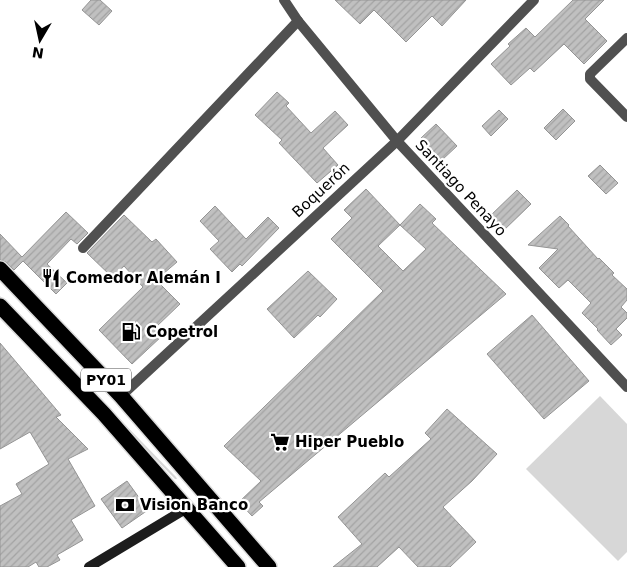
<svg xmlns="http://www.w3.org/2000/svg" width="627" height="567" font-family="'DejaVu Sans',sans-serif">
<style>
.green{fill:#d7d7d7}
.building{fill:url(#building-hatch);stroke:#949494;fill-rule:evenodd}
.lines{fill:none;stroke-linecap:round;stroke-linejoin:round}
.highway-casing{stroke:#dbdbdb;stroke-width:18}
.street{stroke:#505050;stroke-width:10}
.secondary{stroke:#1d1d1d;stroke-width:10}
.highway{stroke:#000;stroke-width:15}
.labels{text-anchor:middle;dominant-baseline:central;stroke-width:4.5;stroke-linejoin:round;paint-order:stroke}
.shield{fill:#fff;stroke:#4c4c4c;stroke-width:1}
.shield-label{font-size:14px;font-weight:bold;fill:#000}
.street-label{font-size:15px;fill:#000;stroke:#fff}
.poi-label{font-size:15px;font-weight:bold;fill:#000;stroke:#fff;text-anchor:start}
</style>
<defs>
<pattern id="building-hatch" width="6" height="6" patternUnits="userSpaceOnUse" patternTransform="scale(1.25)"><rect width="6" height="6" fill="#c0c0c0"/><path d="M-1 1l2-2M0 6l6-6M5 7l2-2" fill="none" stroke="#a3a3a3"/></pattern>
</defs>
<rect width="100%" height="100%" fill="#fff"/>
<g class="green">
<path d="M0,296L176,477L177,479H175L4,304L0,300Z"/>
<path d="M600,396L627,424V552L618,561L526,469Z"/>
</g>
<g class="building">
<path d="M91,0H100L112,11L99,25L82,10Z"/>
<path d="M335,0H466L442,26L432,16L406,42L374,10L360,24Z"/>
<path d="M573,0H604L585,19L607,41L584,64L564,44L534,72L530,68L511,85L491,64L510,46L508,44L526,28L535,37Z"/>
<path d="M277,92L289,103L286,106L311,133L335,111L348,125L323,148L338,165L317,183L279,143L282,140L255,115Z"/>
<path d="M563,109L575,121L556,140L544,128Z"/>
<path d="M499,110L508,119L491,136L482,126Z"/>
<path d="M436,124L457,146L442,160L421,138Z"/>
<path d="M600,165L618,183L606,194L588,176Z"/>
<path d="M366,189L400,225L420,204L436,219L432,223L506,294L259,502L263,506L252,516L239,502L261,481L224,446L383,291L331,239L352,218L344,210ZM400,225L426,249L403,271L378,246Z"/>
<path d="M517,190L531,204L502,232L488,218Z"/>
<path d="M215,206L246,239L268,217L279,228L242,266L240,264L232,272L210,249L219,241L200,221Z"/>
<path d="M66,212L88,233L77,244L71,239L47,264L67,283L56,294L23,261L14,270L6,262L0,260V234L22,257Z"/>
<path d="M124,215L152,242L156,239L177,262L156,280L180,304L156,327L163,335L132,364L99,330L143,287L124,266L113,278L87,253Z"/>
<path d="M560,216L569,225L568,226L598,259L599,258L614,273L612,275L627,289V300L621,307L627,313V318L616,329L622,335L611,345L597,330L598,329L582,313L591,303L568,280L559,288L539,268L558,249L528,245Z"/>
<path d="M308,271L337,299L320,317L318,315L294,338L267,309Z"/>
<path d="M532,315L589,381L544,419L487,354Z"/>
<path d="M0,343L61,415L56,417L88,449L68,459L95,506L71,520L83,540L57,555L60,560L47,567H39L36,562L28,567H0V506L22,494L16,484L49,464L30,432L0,449Z"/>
<path d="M447,409L497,454L472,481L443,507L476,542L450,567H418L399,547L377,567H333L362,544L338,517L385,473L389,477L431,439L425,433Z"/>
<path d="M127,481L148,510L122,528L101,499Z"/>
</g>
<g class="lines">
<g class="highway-casing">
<g id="highway">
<path d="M0,269L121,396L269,567"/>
<path d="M0,306L104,414L238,567"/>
</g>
</g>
<g class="street">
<path d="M284,0L298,21L397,141L627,387"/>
<path d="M627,38L590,74V79L627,117"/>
<path d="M83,248L298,21"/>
<path d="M121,396L397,141L534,0"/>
</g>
<path class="secondary" d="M89,567L187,508"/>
<use href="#highway" class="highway"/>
</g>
<defs>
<g id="restaurant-bare" transform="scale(1.5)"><path d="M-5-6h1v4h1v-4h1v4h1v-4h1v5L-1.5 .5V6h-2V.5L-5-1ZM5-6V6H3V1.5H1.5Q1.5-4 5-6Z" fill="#000" stroke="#fff" stroke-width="2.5" paint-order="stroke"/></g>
<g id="fuel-bare" transform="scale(1.5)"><path d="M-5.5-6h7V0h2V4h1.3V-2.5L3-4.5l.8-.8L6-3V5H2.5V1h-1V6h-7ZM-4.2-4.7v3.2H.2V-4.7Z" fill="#000" stroke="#fff" stroke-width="2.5" paint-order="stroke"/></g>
<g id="supermarket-bare" transform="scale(1.5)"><path d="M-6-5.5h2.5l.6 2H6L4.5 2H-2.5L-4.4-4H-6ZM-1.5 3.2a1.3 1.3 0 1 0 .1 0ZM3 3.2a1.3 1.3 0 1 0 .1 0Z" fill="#000" stroke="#fff" stroke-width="2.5" paint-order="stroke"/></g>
<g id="bank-bare" transform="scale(1.5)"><path d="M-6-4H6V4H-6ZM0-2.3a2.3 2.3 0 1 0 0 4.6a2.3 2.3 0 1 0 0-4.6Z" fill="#000" stroke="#fff" stroke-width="2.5" paint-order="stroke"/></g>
</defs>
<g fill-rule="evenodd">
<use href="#restaurant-bare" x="51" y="278"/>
<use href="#fuel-bare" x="131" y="332"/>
<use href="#supermarket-bare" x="280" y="442"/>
<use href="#bank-bare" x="125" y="505"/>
</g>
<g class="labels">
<rect class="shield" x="81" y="368.5" width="50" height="23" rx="4"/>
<g class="shield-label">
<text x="106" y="380">PY01</text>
</g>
<g class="street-label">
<text transform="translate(461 188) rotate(47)">Santiago Penayo</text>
<text transform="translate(321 190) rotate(-43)">Boquerón</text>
</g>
<g class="poi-label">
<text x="66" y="278">Comedor Alemán I</text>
<text x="146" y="332">Copetrol</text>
<text x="295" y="442">Hiper Pueblo</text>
<text x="140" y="505">Vision Banco</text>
</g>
</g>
<g transform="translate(40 40) rotate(189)" stroke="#ffffff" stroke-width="4" paint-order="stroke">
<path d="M0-4L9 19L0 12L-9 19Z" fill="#000000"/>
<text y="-8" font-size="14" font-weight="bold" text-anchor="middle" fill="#000000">N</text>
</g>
</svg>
